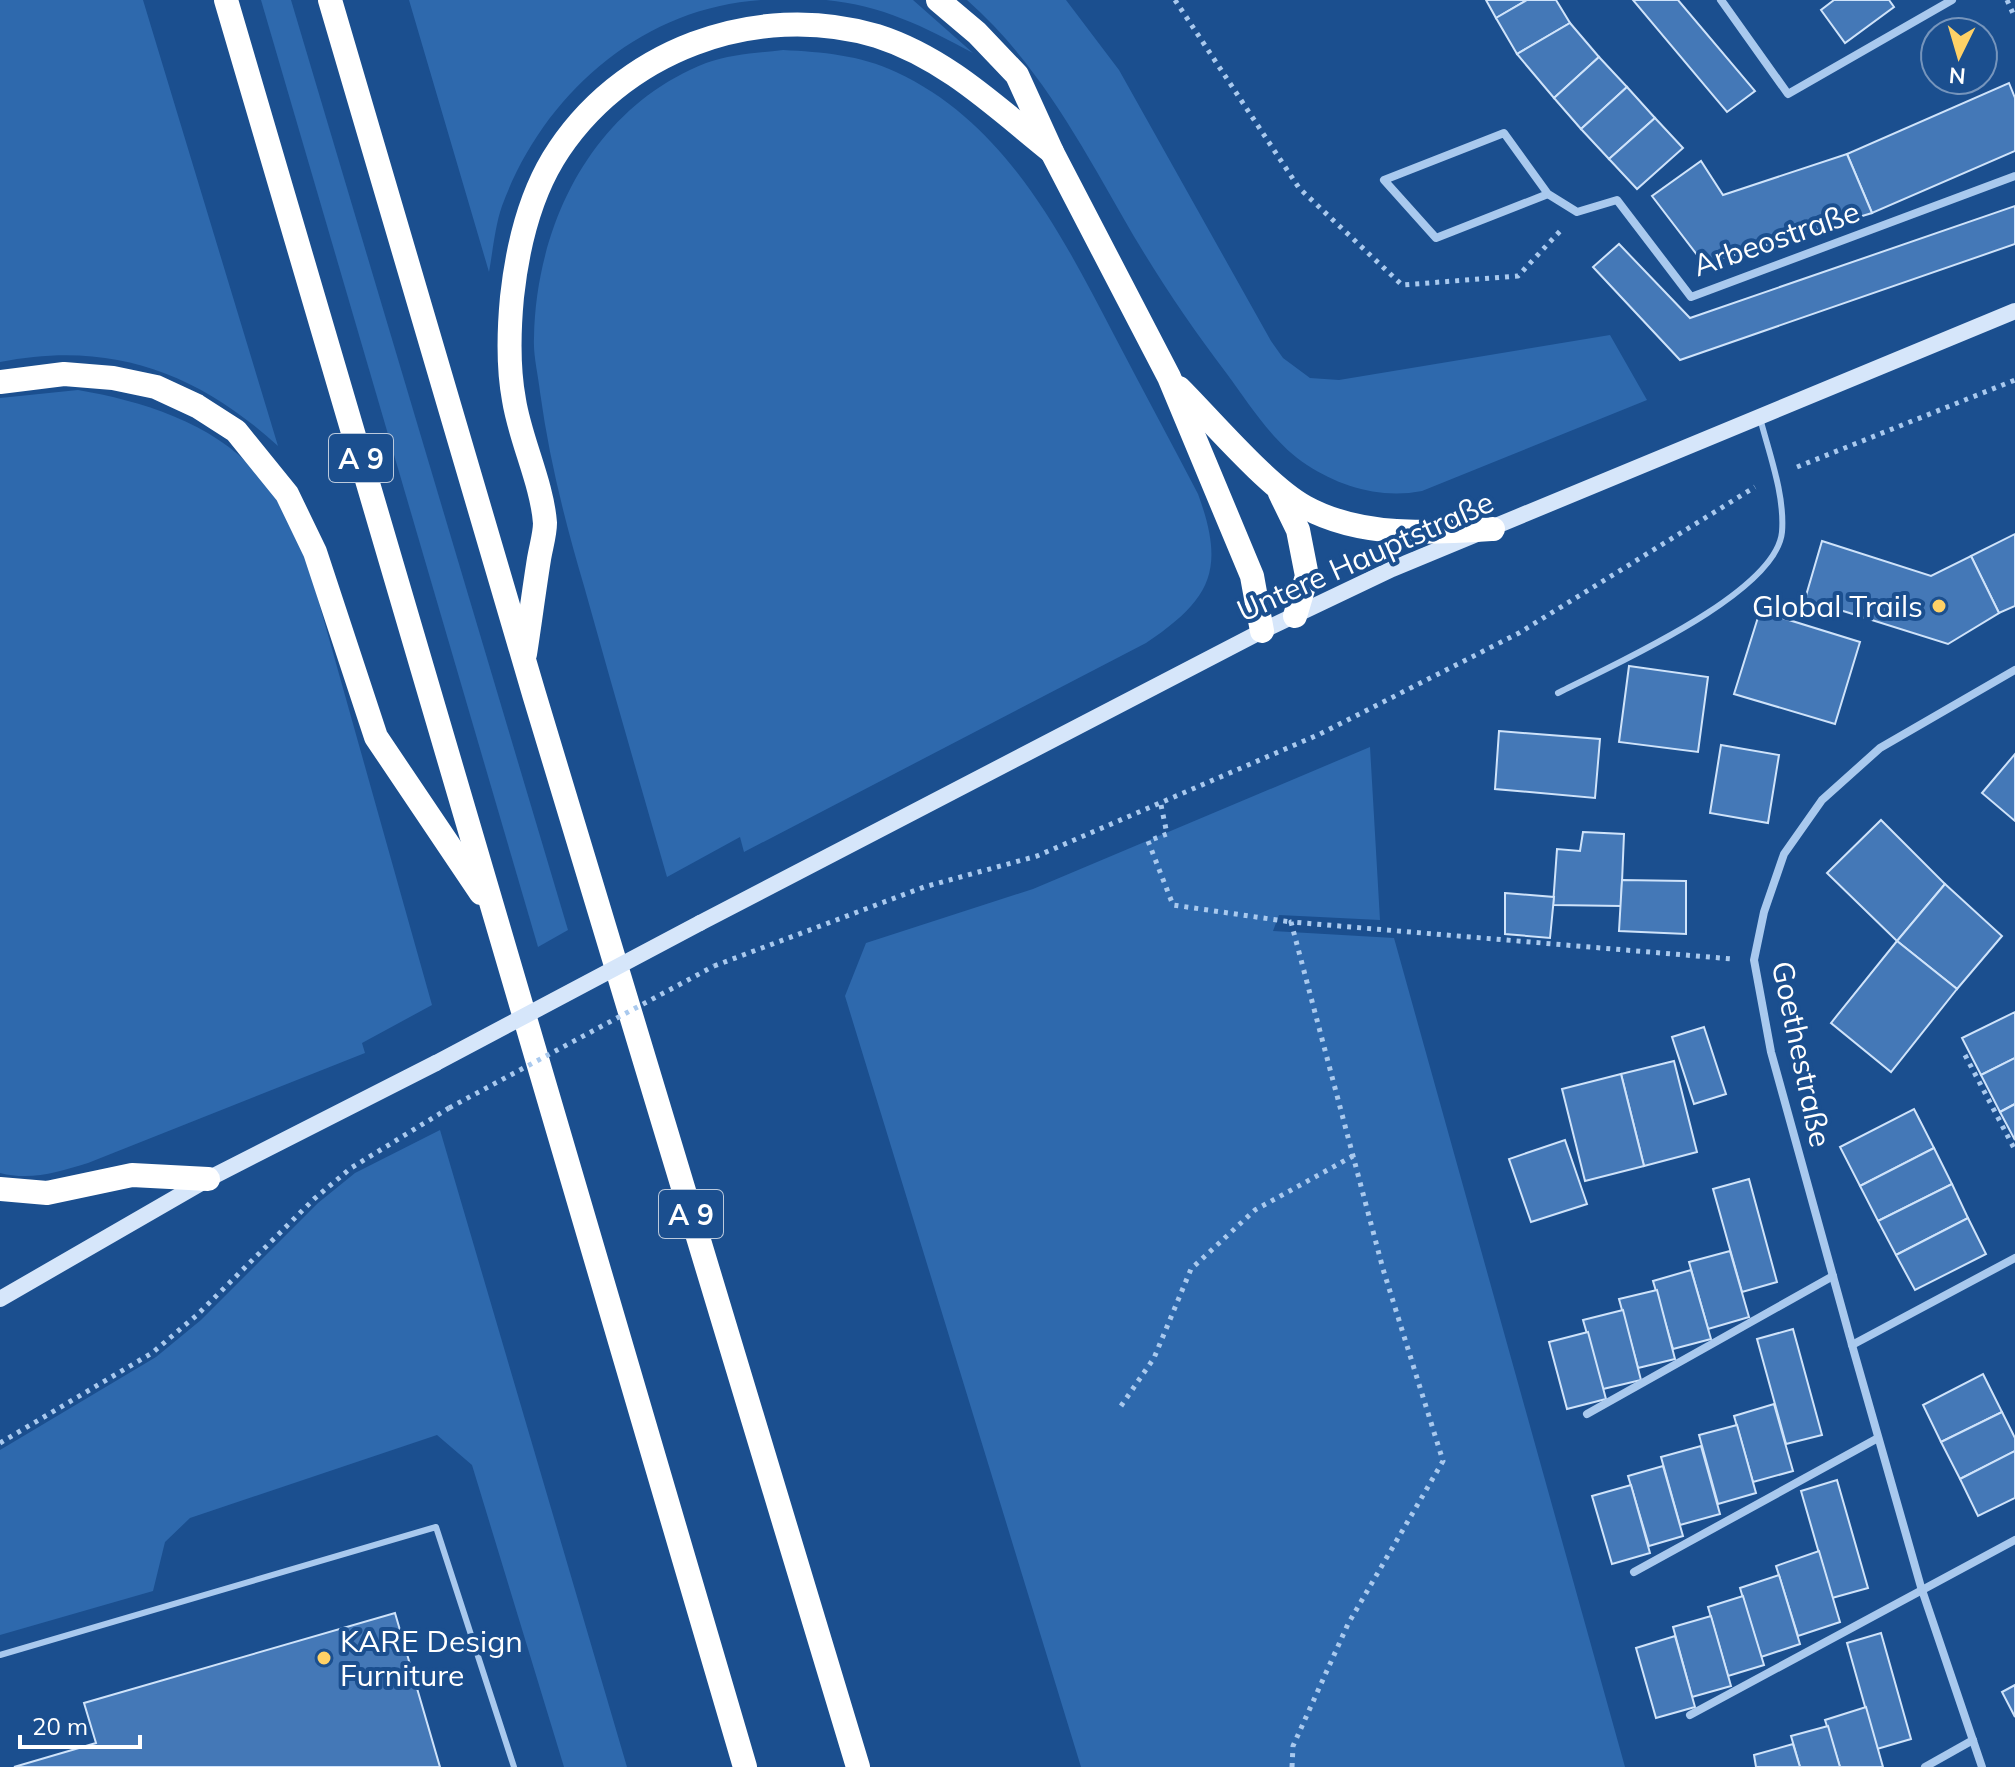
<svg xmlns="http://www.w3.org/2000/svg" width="2015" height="1767" font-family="Mulish,sans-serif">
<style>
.green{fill:#2e69ad}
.building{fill:#4478b7;stroke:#cfe3fa;stroke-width:2}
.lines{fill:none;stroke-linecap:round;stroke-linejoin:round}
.path{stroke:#a9c9ee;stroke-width:5;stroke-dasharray:4 6;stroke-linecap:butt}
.lane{stroke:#a9c9ee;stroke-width:6}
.street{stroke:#a9c9ee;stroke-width:8}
.secondary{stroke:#d6e6fa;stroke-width:16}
.highway{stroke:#fff;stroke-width:24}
.path-bridge{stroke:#a9c9ee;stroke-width:5;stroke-dasharray:4 6;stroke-linecap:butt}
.secondary-bridge{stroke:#d6e6fa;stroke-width:16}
.poi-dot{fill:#ffd166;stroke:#1b4f8f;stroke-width:3}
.labels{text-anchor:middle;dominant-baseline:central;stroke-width:8;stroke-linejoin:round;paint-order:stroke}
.shield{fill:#1b4f8f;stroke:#bbcadd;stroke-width:2}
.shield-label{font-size:28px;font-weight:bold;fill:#fff}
.street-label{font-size:30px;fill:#fff;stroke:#1b4f8f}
.poi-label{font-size:30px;fill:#fff;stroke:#1b4f8f;text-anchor:end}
</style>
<rect width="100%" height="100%" fill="#1b4f8f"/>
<g class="green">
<path d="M0,0H143L278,446C197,372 110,340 0,362Z"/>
<path d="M261,0H291L568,930L538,947Z"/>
<path d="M409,0H761C640,8 543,95 502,206C495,226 493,250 489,272Z"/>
<path d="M826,0H913L973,53C925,27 881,5 826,0Z"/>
<path d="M967,0H1066L1119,70L1271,341L1283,358L1310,378L1339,380L1610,335L1647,400L1422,491C1381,499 1341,487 1307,465C1273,443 1250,405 1227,374C1196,333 1167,291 1141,248C1089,160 1045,69 967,0Z"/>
<path d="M783,50C822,52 860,55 896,72C1004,122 1060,231 1113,333C1141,387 1170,440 1198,494C1226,570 1211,599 1146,643L744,852L740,837L667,877C639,780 611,683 584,586C565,522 549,458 540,392C538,374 533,355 534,338C536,222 594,107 706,63C731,54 758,53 783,50Z"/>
<path d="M78,390C142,401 214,423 258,474C278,497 291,526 305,553L432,1005L362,1043L365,1053L88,1163C58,1172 31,1181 0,1173V398Z"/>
<path d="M1370,747L1380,920L1279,915L1273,931L1394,938L1625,1767H1081L845,996L866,943L1033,889Z"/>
<path d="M440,1130L627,1767H564L472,1465L437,1435L190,1518L165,1542L153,1591L0,1635V1450L156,1357L201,1320L318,1203L355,1173Z"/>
</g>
<g class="building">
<path d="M1486,0H1527L1496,18Z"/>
<path d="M1527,0H1556L1570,23L1517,54L1496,18Z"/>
<path d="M1633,0H1678L1755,91L1727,112Z"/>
<path d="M1834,0H1889L1894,7L1845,43L1821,10Z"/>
<path d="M1570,23L1599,57L1554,98L1517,54Z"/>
<path d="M1599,57L1627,87L1581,129L1554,98Z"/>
<path d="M2009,83L2015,98V151L1872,213L1847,154Z"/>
<path d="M1627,87L1655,118L1609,159L1581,129Z"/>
<path d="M1655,118L1683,148L1637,189L1609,159Z"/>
<path d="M1847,154L1872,213L1704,264L1652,196L1701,161L1723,195Z"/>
<path d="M2015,206V244L1680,360L1593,267L1619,244L1690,318Z"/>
<path d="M2015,534V606L1999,613L1971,556Z"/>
<path d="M1822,541L1931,576L1971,556L1999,613L1948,644L1805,599Z"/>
<path d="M1760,611L1860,642L1835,724L1734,694Z"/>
<path d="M1629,666L1708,677L1698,752L1619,742Z"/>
<path d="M1499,731L1600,739L1595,798L1495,789Z"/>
<path d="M1721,745L1779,755L1768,823L1710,813Z"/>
<path d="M2015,754V821L1982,793Z"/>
<path d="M1881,820L1945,884L1897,941L1827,873Z"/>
<path d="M1583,832L1624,834L1621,906L1553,905L1557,849L1580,851Z"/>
<path d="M1622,880L1686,881V934L1619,931Z"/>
<path d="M1945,884L2002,936L1957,989L1897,941Z"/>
<path d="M1505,893L1554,897L1550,938L1505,934Z"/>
<path d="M1897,941L1957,989L1891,1072L1831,1023Z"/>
<path d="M2015,1012V1058L1981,1075L1962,1038Z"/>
<path d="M1704,1027L1726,1094L1694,1104L1672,1037Z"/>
<path d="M2015,1058V1104L2000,1112L1981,1075Z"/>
<path d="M1674,1061L1697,1152L1644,1166L1621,1074Z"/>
<path d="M1621,1074L1644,1166L1585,1181L1562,1089Z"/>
<path d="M2015,1104V1140L2000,1112Z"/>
<path d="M1914,1109L1934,1148L1860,1186L1840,1147Z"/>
<path d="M1565,1140L1587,1204L1531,1222L1509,1159Z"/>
<path d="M1934,1148L1952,1184L1878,1221L1860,1186Z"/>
<path d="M1749,1179L1777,1282L1742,1292L1713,1189Z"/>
<path d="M1952,1184L1968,1218L1896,1255L1878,1221Z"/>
<path d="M1968,1218L1986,1254L1915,1290L1896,1255Z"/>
<path d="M1730,1251L1749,1317L1708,1329L1689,1262Z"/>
<path d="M1691,1270L1711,1339L1673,1349L1653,1281Z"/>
<path d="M1657,1290L1675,1359L1638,1368L1619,1299Z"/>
<path d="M1623,1310L1641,1380L1603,1389L1583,1320Z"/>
<path d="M1793,1329L1822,1435L1786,1444L1757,1339Z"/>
<path d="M1588,1332L1606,1399L1567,1409L1549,1342Z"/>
<path d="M1983,1374L2002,1412L1941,1442L1923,1405Z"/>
<path d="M1774,1404L1793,1471L1753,1482L1734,1416Z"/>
<path d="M2002,1412L2015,1438V1451L1960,1479L1941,1442Z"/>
<path d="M1737,1425L1756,1493L1718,1504L1699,1435Z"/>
<path d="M1701,1446L1720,1514L1680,1525L1661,1457Z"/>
<path d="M2015,1451V1498L1978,1516L1960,1479Z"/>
<path d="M1663,1466L1683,1536L1649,1546L1628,1476Z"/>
<path d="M1837,1480L1868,1588L1832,1598L1801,1491Z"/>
<path d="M1631,1485L1650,1553L1612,1564L1592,1496Z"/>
<path d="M1819,1551L1840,1622L1798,1636L1776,1566Z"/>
<path d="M1779,1575L1800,1644L1761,1657L1740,1588Z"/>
<path d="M1743,1596L1764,1665L1728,1676L1708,1607Z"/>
<path d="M395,1613L440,1767H14L96,1743L84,1703Z"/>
<path d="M1711,1616L1731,1686L1692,1697L1673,1627Z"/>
<path d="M1881,1633L1911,1739L1877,1749L1847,1643Z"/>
<path d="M1675,1636L1695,1707L1656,1718L1636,1648Z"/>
<path d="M2015,1685V1717L2002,1692Z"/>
<path d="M1866,1707L1883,1767H1840L1825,1720Z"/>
<path d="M1828,1726L1840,1767H1800L1791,1736Z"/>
<path d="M1793,1744L1800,1767H1756L1754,1755Z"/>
</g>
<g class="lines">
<g class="path">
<path d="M1175,0L1299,188L1402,285L1518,276L1562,229"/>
<path d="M2007,0L2015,18"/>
<path d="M1797,467L2015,380"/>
<path d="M1161,805L1167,834L1148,841L1173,905L1291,922"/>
<path d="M714,966L924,887L1037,856L1320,734L1519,633L1755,487"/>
<path d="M1965,1055L2015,1150"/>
<path d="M1121,1406L1154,1358L1191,1269L1255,1210L1353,1156"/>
<path d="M0,1443L152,1353L197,1315L314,1199L351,1168L449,1108"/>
<path d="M1292,1767L1293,1746L1348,1624L1443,1461L1383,1269L1291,922L1733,959"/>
</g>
<g class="lane">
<path d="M1558,693C1610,666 1776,594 1782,532C1785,495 1769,453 1760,418"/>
<path d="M0,1655L436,1527L514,1767"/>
</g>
<g class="street">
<path d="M1721,0L1788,94L1952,0"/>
<path d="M1548,194L1436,238L1384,180L1504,133L1548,194L1577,212L1617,200L1691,297L2015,176"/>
<path d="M1852,1345L2015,1258"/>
<path d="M1587,1414L1833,1276"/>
<path d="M1634,1572L1878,1438"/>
<path d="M1690,1715L2015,1540"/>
<path d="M1925,1767L1973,1740"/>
<path d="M1982,1767L1921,1587L1852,1345L1771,1052L1754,960L1764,912L1784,854L1822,800L1880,748L2015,670"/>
</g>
<g class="secondary">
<path d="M700,923L1262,631L1392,569L2015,311"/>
<path d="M0,1299L208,1179L436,1063"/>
</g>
<g class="highway">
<path d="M226,0L745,1767"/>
<path d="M330,0L534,694L858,1767"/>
<path d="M938,0L977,33L1017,75L1052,152L1169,377L1252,576L1262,631"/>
<path d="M0,382L64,374L113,378L156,387L197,406L236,431L287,494L315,552L376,737L481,893"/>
<path d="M1179,388C1211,420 1268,487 1305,507C1361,538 1432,533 1493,529"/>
<path d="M1280,493L1298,530L1307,576L1295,616"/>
<path d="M525,654C530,622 534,590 539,559C541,547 545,534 545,523C542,483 520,439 514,400C508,368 509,329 512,297C517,251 529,199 553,159C619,51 755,0 877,36C946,58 997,108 1052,152"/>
<path d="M0,1189L47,1193L132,1175L208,1179"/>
</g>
<path class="path-bridge" d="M449,1108L714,966"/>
<path class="secondary-bridge" d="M436,1063L700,923"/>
</g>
<g class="poi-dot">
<circle cx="1939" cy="606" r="8"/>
<circle cx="324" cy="1658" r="8"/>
</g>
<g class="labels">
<g class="shield">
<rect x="329" y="434" width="64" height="48" rx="6"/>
<rect x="659" y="1190" width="64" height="48" rx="6"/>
</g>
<g class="shield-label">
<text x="361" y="458">A 9</text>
<text x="691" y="1214">A 9</text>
</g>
<g class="street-label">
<text transform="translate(1776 238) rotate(-19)">Arbeostraße</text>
<text transform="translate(1365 556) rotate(-24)">Untere Hauptstraße</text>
<text transform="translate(1802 1054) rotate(78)">Goethestraße</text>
</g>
<g class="poi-label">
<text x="1923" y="606">Global Trails</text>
<text x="340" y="1641" text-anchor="start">KARE Design<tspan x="340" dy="34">Furniture</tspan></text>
</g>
</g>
<g transform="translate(1959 56) rotate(185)"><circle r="38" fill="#1b4f8f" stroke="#7695bc" stroke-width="2"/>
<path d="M0-6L14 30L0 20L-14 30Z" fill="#ffd166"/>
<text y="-12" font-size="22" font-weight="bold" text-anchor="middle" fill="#ffffff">N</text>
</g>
<path d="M20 1735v12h120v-12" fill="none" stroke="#ffffff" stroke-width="4"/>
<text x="32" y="1735" font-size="24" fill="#ffffff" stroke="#1b4f8f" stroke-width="6" paint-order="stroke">20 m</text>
</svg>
